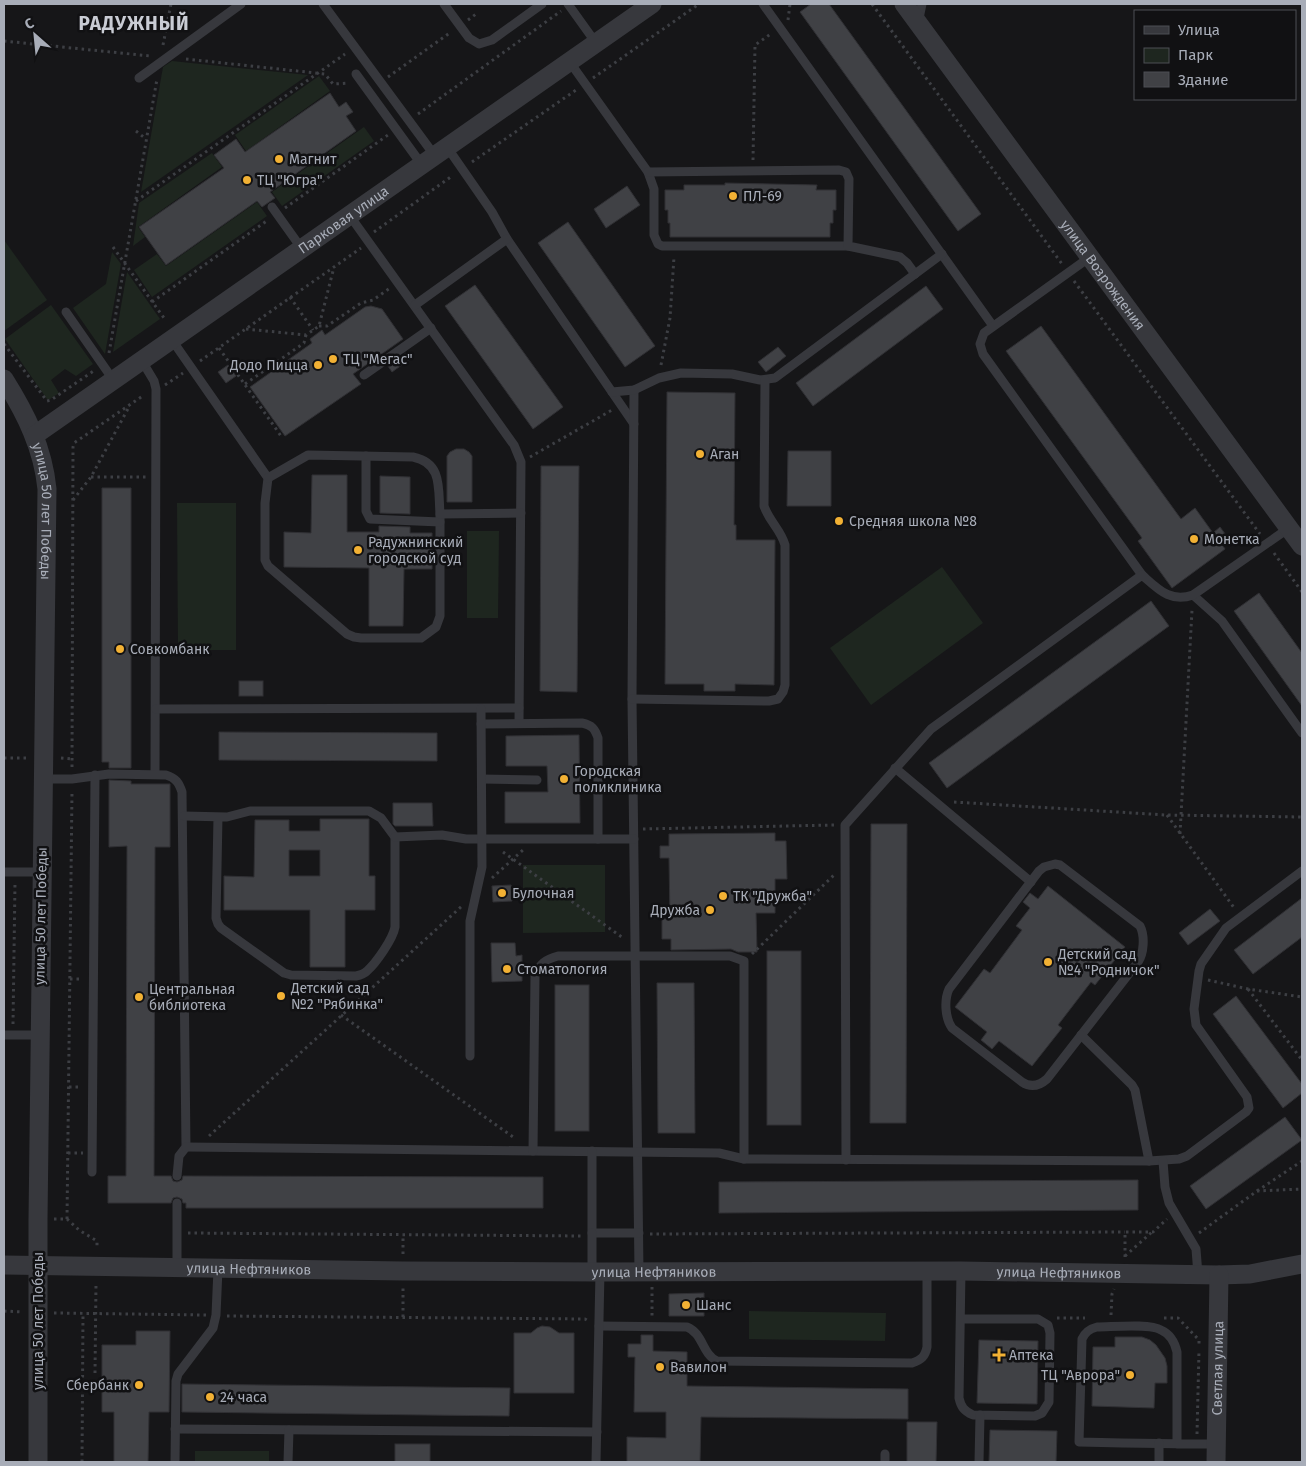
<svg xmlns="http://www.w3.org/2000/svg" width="1306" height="1466" font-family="'Fira Sans',sans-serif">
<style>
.green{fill:#1e261f}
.building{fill:#404145;stroke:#303034;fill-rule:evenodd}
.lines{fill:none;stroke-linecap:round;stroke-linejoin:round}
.path{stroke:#3d3f44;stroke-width:3;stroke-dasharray:2.5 4;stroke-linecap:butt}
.service{stroke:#37383d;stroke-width:9}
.minor{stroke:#37383d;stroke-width:19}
.poi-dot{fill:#f2b134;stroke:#111113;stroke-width:2}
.labels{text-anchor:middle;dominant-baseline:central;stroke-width:5;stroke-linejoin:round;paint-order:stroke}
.poi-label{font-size:14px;fill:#a8adb8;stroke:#111113;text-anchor:start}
.street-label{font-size:14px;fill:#a8adb8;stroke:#111113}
.district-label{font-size:19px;font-weight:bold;letter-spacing:1px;fill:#c9ccd4;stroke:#111113}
</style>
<rect width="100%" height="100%" fill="#161618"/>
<g class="green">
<path d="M172,61L308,75L141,192L163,67Z"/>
<path d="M319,76L330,91L246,151L235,135Z"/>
<path d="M364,127L374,141L282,206L272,192Z"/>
<path d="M212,153L222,167L138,227L145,237L133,246L139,203Z"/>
<path d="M257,202L267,216L152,297L134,270L157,254L166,266Z"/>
<path d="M4,240L47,300L4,331Z"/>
<path d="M112,252L121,264L105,354L73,308L106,284Z"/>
<path d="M127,272L160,319L113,352Z"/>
<path d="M51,305L93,364L76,376L65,369L51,380L59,393L50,399H47L5,339Z"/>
<path d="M177,503H236V650H178Z"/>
<path d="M467,531H499L498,618H467Z"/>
<path d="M942,567L983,623L871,705L830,648Z"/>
<path d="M523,865H605V932L523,933Z"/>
<path d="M749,1311L886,1313L885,1341L749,1339Z"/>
<rect x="195" y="1451" width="74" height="11"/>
</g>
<g class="building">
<path d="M811,4H829L981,214L958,231L800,12Z"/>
<path d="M330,93L339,107L346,102L353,112L346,116L356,131L270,192L275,198L262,207L257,201L166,265L139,227L224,168L214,155L236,139L245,152Z"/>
<path d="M725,183L817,185L816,190H836V210H833V223H830V237H670V223H668V210H665V190H684V185H725Z"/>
<path d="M627,186L640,205L606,228L594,209Z"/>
<path d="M568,222L655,346L625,367L538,243Z"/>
<path d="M475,285L563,407L533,429L445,306Z"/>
<path d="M926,286L943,309L813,406L796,383Z"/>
<path d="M371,306L382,309L403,339L353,374L361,384L285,436L250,387L312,343L310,339L322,330L325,335L365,307Z"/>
<path d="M1041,326L1181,519L1195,508L1213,533L1220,527L1228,538L1221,543L1225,549L1172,588L1138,541L1142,538L1006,351Z"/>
<path d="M778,347L786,356L766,372L758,362Z"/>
<path d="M406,353L410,359L392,372L388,366Z"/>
<path d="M228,365L236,376L226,383L218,372Z"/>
<path d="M667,392L735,393L734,525H736V540H775L774,685L735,684V691H704V684H665Z"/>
<path d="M456,449H464L469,452L472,456V502H447V456L450,452Z"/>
<path d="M788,451H831V506H787Z"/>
<path d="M541,466H579L577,692L540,691Z"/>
<path d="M312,475H347V532H379V526L410,527V533H432V569H404L403,626H369V568L284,567V532L311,533Z"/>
<path d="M380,476L410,477V514L380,513Z"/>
<path d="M102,488H131V768H109V762H102Z"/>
<path d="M1259,593L1302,653V706L1234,611Z"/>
<path d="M1151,601L1169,626L947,788L929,763Z"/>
<rect x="239" y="681" width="24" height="15"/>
<path d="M219,732L437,733V761L219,760Z"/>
<path d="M579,735L580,823H505V792H548L547,766H506V736Z"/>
<path d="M109,780L131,781V784H170V847H155L154,1176H171L173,1181L177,1182L182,1180L183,1176L543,1177V1208H186V1203H183L182,1199L177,1197L173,1198L171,1203H108V1176H126L127,846L109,847Z"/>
<path d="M393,803H432L433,826H395L393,824Z"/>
<path d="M320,819H369V876H375V910H345V967H310V910H224V876L254,877L255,820H289V831H320ZM289,850H320V876H289Z"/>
<path d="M871,824H907L906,1123H870Z"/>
<path d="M775,833V841H786L787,879H775V913H756L757,952H738L731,949L671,950V939H662V919H670L669,858H660V846H669V834Z"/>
<path d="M511,885L512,901L493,902L492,886Z"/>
<path d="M1048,886L1125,947L1095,985L1091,982L1058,1025L1062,1028L1032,1066L999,1041L992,1049L981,1040L987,1032L955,1007L984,969L990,973L1022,930L1016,926L1030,908L1023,902L1030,893L1038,899Z"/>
<path d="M1302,898V937L1253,974L1234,950Z"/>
<path d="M1210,909L1220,921L1188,945L1179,933Z"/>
<path d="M491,943H515L516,956L522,955V981L492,982Z"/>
<rect x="767" y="951" width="34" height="174"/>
<path d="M657,983H694L695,1133H658Z"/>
<rect x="555" y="985" width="34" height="146"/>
<path d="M1236,996L1302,1084V1093L1283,1108L1213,1014Z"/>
<path d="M1285,1117L1302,1140L1206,1209L1190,1186Z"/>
<path d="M1138,1180V1210L719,1213V1182Z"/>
<path d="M704,1293V1316H669V1294Z"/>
<path d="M542,1326L550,1327L559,1333H574V1393H514V1333H531L537,1328Z"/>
<path d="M136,1331H170L169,1412H149L148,1462H114V1412H102V1345H136Z"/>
<path d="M641,1335H653V1351L687,1352V1386L908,1389V1419L701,1417L700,1461L627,1462V1437L666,1438V1412H634L635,1357H628V1344H641Z"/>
<path d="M1115,1337H1142L1150,1340L1156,1345L1165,1358L1167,1366V1383H1155L1154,1408L1092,1406L1093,1347H1115Z"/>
<path d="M979,1340L1038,1341L1037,1404L977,1403Z"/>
<path d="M182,1384L510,1388L509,1416L182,1412Z"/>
<path d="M907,1422H937L936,1462H907Z"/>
<path d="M990,1430L1057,1431L1056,1462H989Z"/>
<rect x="395" y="1444" width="35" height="18"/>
</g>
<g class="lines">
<g class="path">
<path d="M872,4L1062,264"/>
<path d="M468,20L476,14"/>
<path d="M788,20L790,4"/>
<path d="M4,41L150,56"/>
<path d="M163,45L171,4"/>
<path d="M186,59L325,74L333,84L349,83"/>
<path d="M388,77L451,32"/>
<path d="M593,78L699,4"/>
<path d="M418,114L561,11"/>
<path d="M136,131L146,139"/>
<path d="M753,160L755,45L772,33"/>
<path d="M472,162L576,90"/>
<path d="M136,201L345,54"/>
<path d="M285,208L388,135"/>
<path d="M374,232L452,176"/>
<path d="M113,247L164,318"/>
<path d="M1074,281L1260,534"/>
<path d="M290,297L313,330"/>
<path d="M152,302L268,220"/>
<path d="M319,326H327L361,303L373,300L390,288"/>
<path d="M246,329L306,335L319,326L334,267"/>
<path d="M4,344L47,401L51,400L95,370"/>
<path d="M219,348L281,436"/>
<path d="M109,353L157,79"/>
<path d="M200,361L361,248"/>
<path d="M661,365L670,318L674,257"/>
<path d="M245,384L304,343L306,335"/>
<path d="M165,385L183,373"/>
<path d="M530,457L612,410"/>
<path d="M91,477H146"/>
<path d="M73,500L91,477L130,405"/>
<path d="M1274,553L1302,592"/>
<path d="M4,758H27"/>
<path d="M61,758L72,759"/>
<path d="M72,767L73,447L74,443L144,395"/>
<path d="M954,802L1166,815L1302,817"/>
<path d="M1167,815L1235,909"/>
<path d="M643,829L834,825"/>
<path d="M1180,834L1192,610"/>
<path d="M503,852L623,938"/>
<path d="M492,878L523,850"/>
<path d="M752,954L834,875"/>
<path d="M70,979H82"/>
<path d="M1208,980L1248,989L1302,997"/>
<path d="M1248,989L1302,1060"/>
<path d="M341,1015L516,1139"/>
<path d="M13,1024L15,883"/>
<path d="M69,1087H81"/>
<path d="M209,1136L462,906"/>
<path d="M68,1153H83"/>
<path d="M1257,1191L1302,1161"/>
<path d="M54,1219H67L79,1230L97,1241V1249"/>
<path d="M67,1219L72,791"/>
<path d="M188,1233L582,1236"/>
<path d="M1199,1233L1257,1191L1302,1189"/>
<path d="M650,1234L1125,1232"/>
<path d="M403,1254V1235"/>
<path d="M1125,1256L1152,1232"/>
<path d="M1125,1257V1232H1153L1167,1219"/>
<path d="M652,1287V1316"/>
<path d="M4,1298H5"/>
<path d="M4,1311L23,1312"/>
<path d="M54,1313L206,1315"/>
<path d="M1111,1315L1112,1294L1114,1289"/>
<path d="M227,1316L585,1319L588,1321"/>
<path d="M403,1317V1286"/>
<path d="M1057,1318H1085"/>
<path d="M1164,1318H1178L1199,1340V1344"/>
<path d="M95,1373L96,1283"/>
<path d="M1197,1434L1199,1350"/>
<path d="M82,1462L83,1314"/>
</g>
<g class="service">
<path d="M323,4L435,156"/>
<path d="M444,4L469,38L479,44L492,40L542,4"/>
<path d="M568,4L596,43"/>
<path d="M763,4L993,326"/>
<path d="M918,23L922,4"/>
<path d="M569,61L648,172L654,189V235L658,244L662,246H848"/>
<path d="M356,74L422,165"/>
<path d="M139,78L241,4"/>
<path d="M447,147L492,212L507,239L634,424"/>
<path d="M648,172L839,170L846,172L849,179L848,246L900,257L907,263L915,274"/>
<path d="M272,207L302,249"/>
<path d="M350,216L514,445L521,462L519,723"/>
<path d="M1090,257L984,333L980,344L983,354L1142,575"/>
<path d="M415,305L507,239"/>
<path d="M66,312L114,381"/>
<path d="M172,340L268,478L265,503V560L268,566L347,634L354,637L361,638H421L436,627L440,616V514"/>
<path d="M142,361L154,381L156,389L155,774"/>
<path d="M364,375L431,328"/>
<path d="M634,390L632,699L639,1272"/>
<path d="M612,392L634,390L659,378L681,373L732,374L760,380L775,378L942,254"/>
<path d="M366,456V511L370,519L440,522"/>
<path d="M268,478L308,455L413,457C443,463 438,489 440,514L521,513"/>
<path d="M1193,595L1222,621L1302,733"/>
<path d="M632,699L769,701L778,699L783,692L785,685V545C781,530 769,521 764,506L765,380"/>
<path d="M156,709L519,708"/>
<path d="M481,724L582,723C592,725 595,729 598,738V839"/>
<path d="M895,768L1031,882"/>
<path d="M43,779H72L109,774L166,775C176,778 179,783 182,792L186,1147L179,1156L177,1176"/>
<path d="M482,779L537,780"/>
<path d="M184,816L227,817L250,811H369L381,818L395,837V927C393,939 376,963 367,971C364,974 361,975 356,976L291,975L284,973L221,928L218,924L216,918L218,817"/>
<path d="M395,837L442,835L466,839H634"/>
<path d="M1055,864L1060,865L1140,926C1145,936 1144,953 1138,962L1047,1079C1039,1086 1031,1088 1022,1082L952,1028C945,1018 944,1000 949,989L1039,871L1044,867Z"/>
<path d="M4,872H41"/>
<path d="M4,1035H40"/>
<path d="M1081,1035L1132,1085L1135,1090L1149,1161"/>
<path d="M470,1056V921L482,867L481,709"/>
<path d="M186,1147L719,1153L744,1159L1149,1161L1179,1159L1187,1156L1246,1112L1249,1108L1247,1097L1196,1025L1194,1009L1199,971L1201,964L1226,928L1302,871"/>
<path d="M533,1151L535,976C539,964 546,959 558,956H730L744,961V1159"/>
<path d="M592,1151V1233H639"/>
<path d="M846,1160L845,825L931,729L1142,575C1158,589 1170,603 1193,595L1289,528"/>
<path d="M1163,1161L1165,1187L1169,1203L1196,1249L1198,1275"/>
<path d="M92,1172L95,775"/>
<path d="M177,1203V1268"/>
<path d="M592,1233V1272"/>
<path d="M961,1319H1038L1048,1325L1050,1333L1049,1402L1042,1413L1035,1416L973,1415C964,1411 961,1407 959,1398L961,1271"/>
<path d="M599,1326L687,1327C703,1333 702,1354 717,1361L912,1363C921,1360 925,1357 927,1347V1271"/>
<path d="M175,1429L597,1432"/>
<path d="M1177,1444V1352C1175,1343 1170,1334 1161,1330C1150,1323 1112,1327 1097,1327C1089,1329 1085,1332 1082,1339L1079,1442C1125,1443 1171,1444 1217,1444"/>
<path d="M175,1462L176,1381L178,1374L213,1328L216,1315L218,1269"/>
<path d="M288,1462L289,1430"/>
<path d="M596,1462L600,1272"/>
<path d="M885,1462V1454"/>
<path d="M979,1462L980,1415"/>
<path d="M1159,1462V1443"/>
</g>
<g class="minor">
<path id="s1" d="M904,4L1302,546"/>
<path id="s2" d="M4,379C26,414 43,448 47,489L38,1220V1462"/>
<path id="s3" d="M35,435L652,4"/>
<path id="s4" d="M4,1265L403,1271L600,1272L961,1271L1219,1275L1250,1274L1302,1264"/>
<path id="s5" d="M1216,1462L1219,1275"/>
</g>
</g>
<g class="poi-dot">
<circle cx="279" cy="159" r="5"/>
<circle cx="247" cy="180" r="5"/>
<circle cx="733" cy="196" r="5"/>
<circle cx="333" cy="359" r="5"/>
<circle cx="318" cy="365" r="5"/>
<circle cx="700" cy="454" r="5"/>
<circle cx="839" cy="521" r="5"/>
<circle cx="1194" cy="539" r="5"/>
<circle cx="358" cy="550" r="5"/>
<circle cx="120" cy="649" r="5"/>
<circle cx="564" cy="779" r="5"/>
<circle cx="502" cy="893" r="5"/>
<circle cx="723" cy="896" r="5"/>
<circle cx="710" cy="910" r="5"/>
<circle cx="1048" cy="962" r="5"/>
<circle cx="507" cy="969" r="5"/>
<circle cx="281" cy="996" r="5"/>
<circle cx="139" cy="997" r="5"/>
<circle cx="686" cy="1305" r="5"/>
<path d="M996.5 1347.5h5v5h5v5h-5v5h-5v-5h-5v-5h5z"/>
<circle cx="660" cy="1367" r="5"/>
<circle cx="1130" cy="1375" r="5"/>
<circle cx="139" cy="1385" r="5"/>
<circle cx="210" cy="1397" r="5"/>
</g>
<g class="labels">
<g class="poi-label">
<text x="289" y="159">Магнит</text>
<text x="257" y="180">ТЦ "Югра"</text>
<text x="743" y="196">ПЛ-69</text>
<text x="343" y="359">ТЦ "Мегас"</text>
<text x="308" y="365" text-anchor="end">Додо Пицца</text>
<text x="710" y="454">Аган</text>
<text x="849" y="521">Средняя школа №8</text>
<text x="1204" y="539">Монетка</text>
<text x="368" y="542">Радужнинский<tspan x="368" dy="16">городской суд</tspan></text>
<text x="130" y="649">Совкомбанк</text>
<text x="574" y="771">Городская<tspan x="574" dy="16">поликлиника</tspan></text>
<text x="512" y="893">Булочная</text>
<text x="733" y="896">ТК "Дружба"</text>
<text x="700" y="910" text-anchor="end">Дружба</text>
<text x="1058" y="954">Детский сад<tspan x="1058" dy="16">№4 "Родничок"</tspan></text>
<text x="517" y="969">Стоматология</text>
<text x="291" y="988">Детский сад<tspan x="291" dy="16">№2 "Рябинка"</tspan></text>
<text x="149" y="989">Центральная<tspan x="149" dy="16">библиотека</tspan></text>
<text x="696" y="1305">Шанс</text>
<text x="1009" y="1355">Аптека</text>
<text x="670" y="1367">Вавилон</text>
<text x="1120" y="1375" text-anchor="end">ТЦ "Аврора"</text>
<text x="129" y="1385" text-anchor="end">Сбербанк</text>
<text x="220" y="1397">24 часа</text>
</g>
<g class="street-label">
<text stroke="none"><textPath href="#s3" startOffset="376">Парковая улица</textPath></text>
<text stroke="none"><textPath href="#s1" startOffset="336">улица Возрождения</textPath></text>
<text stroke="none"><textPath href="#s2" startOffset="141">улица 50 лет Победы</textPath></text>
<text transform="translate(41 916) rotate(-89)">улица 50 лет Победы</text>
<text stroke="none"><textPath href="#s4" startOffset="245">улица Нефтяников</textPath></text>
<text stroke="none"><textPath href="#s4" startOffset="650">улица Нефтяников</textPath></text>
<text stroke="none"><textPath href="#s4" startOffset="1055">улица Нефтяников</textPath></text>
<text transform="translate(38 1321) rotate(-90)">улица 50 лет Победы</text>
<text stroke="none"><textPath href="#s5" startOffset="94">Светлая улица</textPath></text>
</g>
<g class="district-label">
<text x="134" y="23">РАДУЖНЫЙ</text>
</g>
</g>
<rect width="1306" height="1466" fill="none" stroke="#a8adb8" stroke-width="10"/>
<rect x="1134" y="10" width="162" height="90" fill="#111113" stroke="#4d4f55"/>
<rect x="1144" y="26" width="25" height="8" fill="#37383d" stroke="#4d4f55"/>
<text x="1178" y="35" font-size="15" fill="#a8adb8">Улица</text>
<rect x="1144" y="48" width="25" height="15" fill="#1e261f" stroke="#4d4f55"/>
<text x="1178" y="60" font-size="15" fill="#a8adb8">Парк</text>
<rect x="1144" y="72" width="25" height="15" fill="#404145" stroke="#4d4f55"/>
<text x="1178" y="85" font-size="15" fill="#a8adb8">Здание</text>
<g transform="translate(35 35) rotate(333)" stroke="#111113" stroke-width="4" paint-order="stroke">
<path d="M0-4L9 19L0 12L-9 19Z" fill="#a8adb8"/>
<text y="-8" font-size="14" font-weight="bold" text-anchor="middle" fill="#a8adb8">С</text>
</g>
</svg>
